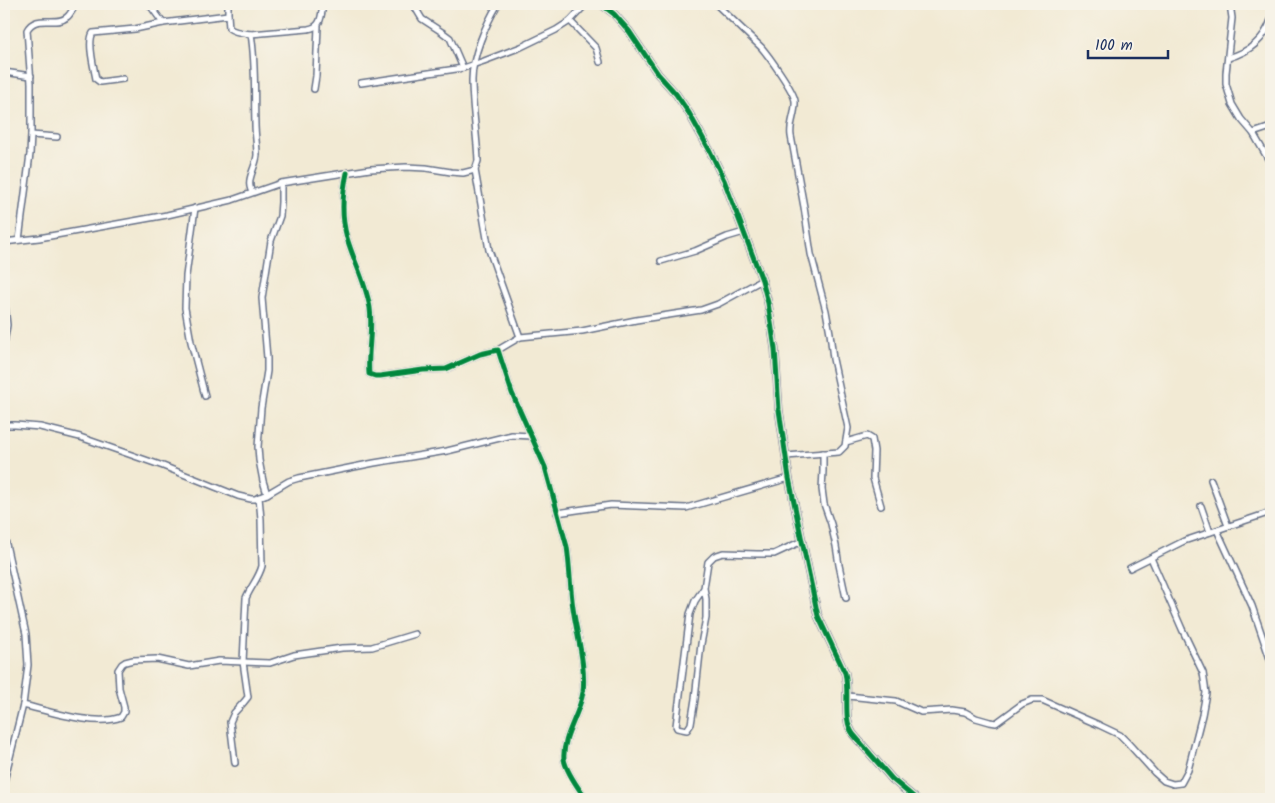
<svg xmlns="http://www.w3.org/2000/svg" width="1275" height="803" font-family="Kalam,sans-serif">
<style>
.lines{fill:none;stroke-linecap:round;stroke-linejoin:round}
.street-casing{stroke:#667087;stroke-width:8}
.secondary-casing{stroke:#667087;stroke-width:9}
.street{stroke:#fff;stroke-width:5}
.secondary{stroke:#fff;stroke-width:7}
.cycleway-casing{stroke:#f7f3e8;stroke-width:8}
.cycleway{stroke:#00873e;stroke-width:5}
</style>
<rect width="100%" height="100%" fill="#f7f3e8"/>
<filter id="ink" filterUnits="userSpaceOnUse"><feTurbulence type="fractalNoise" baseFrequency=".02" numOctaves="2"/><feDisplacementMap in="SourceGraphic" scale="10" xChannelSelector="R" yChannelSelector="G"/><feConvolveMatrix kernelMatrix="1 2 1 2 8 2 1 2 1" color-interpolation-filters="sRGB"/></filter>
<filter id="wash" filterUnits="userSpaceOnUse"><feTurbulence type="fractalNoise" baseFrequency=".0096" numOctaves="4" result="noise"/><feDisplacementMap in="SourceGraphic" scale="20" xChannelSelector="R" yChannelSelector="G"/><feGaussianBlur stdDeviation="1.12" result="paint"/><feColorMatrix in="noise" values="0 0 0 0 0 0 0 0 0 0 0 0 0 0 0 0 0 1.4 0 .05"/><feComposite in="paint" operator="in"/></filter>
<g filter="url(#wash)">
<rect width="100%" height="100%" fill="#f2ead4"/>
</g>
<g filter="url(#ink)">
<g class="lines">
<g class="street-casing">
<g id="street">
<path d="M149,4L163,23"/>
<path d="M413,4L422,19L442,32L450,38L463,68"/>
<path d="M716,4L761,47C768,55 794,91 795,101C796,113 789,124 791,136L804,207L811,254L826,311L830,333L833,359L848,428L845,446L839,452L786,456"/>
<path d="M1230,4L1232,18L1226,73V84L1232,104L1241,119L1253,133L1271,164"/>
<path d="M228,15V4"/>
<path d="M570,21L596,48L600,62"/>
<path d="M251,34C256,64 254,94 255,124C255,134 257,145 257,155C256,168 245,180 252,192"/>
<path d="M1228,58C1249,52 1264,41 1271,20"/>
<path d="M4,72L31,76"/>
<path d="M123,79L100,82L96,79C94,68 87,42 93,33L135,29L163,23L228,15L229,28C235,33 244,33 251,34L308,29C322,27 321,16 323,4"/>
<path d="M361,83L463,68L484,61L521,47L556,30L570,21L586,4"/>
<path d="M314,89L316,76L318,26"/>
<path d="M1253,133L1271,127"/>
<path d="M31,135L57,137"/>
<path d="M475,170L489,250L520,337L498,350"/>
<path d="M347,173C342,195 341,216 347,238C354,262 366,283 370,308C373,330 367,352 369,374L375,376H380L423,370L446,369L480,354L498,350L512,393L545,467L567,547C570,567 570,588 573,608C577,636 586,665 583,692C580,714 562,737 564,759C566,772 579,789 586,799"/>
<path d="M195,208L186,276L185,308L191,342L205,396"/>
<path d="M19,240L30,154L31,135V83L27,30C36,13 56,27 67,17C71,14 73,8 76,4"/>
<path d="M4,242L39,238L167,215L232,200L281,183L370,169L406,167L426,168L451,172L463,173L475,170L478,161C477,134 472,107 472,80C472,56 486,24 498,4"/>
<path d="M661,261L695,251L727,237L744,232"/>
<path d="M4,298L7,325L4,343"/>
<path d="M520,337L582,331L636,320L701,310L718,304L762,280"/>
<path d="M4,425H15L40,427L80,437L163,466L238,496L251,499H255L267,494L289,481L299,478L374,463L447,451L512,435L531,436"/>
<path d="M846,442L867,436L872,439L874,451L873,478L881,506"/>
<path d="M823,453V471L822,489L824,504L831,524L836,546L839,565L846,598"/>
<path d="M1211,480L1228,526"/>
<path d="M267,494L263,481L259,460L258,447L261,408L267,371V358L262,298L271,241L280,216L281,202V183"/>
<path d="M1201,506L1210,532"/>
<path d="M557,513L611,505L686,508L789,478"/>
<path d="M1217,530L1252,606L1271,662"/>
<path d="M4,535L26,634L28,665L23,705L4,781"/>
<path d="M1130,568L1184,541L1271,512"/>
<path d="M704,588L695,601L690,614L676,726L677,728L687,730L691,724L695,699L701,644L706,618V599L704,588L708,562L714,556L723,553L757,554H774L802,541"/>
<path d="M848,696L896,701L921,712L952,710L965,712L976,718L990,722L996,723L1022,704L1032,700H1042L1099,725L1120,735L1127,742L1155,773L1164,781L1173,784L1181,783L1188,770L1202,715L1206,693L1205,686L1203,673L1182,629L1151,558"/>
<path d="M23,705C49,711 96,727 121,717L124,712V707L119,688L118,670L122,664L125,662L133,660L157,659L189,666L219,661L270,663L294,655L342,648L372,647L415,634"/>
<path d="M235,763L230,722L234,713L244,702L248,697L243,662L246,598C251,586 259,578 262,566L261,519L259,497"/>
</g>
</g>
<g class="secondary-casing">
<path id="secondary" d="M601,4L614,14L629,31L658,74L676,94L689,113L710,151L724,180L762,280L768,303L775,349L779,410L789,478L802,541L818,616L845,673C850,693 842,719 853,734L892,779L916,799"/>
</g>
<use href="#street" class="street"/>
<use href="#secondary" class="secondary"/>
<g class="cycleway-casing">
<g id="cycleway">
<path d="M601,4L614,14L629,31L658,74L676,94L689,113L710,151L724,180L762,280L768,303L775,349L779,410L789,478L802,541L818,616L845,673C850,693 842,719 853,734L892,779L916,799"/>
<path d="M347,173C342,195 341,216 347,238C354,262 366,283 370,308C373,330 367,352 369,374L375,376H380L423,370L446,369L480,354L498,350L512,393L545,467L567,547C570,567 570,588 573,608C577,636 586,665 583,692C580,714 562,737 564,759C566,772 579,789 586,799"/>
</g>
</g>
<use href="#cycleway" class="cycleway"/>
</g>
</g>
<rect width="1275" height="803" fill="none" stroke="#f7f3e8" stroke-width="20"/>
<path d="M1088 50v8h80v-8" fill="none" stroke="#1b2f5e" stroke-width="2.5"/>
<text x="1095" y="50" font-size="15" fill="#1b2f5e" stroke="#f7f3e8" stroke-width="4" paint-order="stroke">100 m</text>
</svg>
